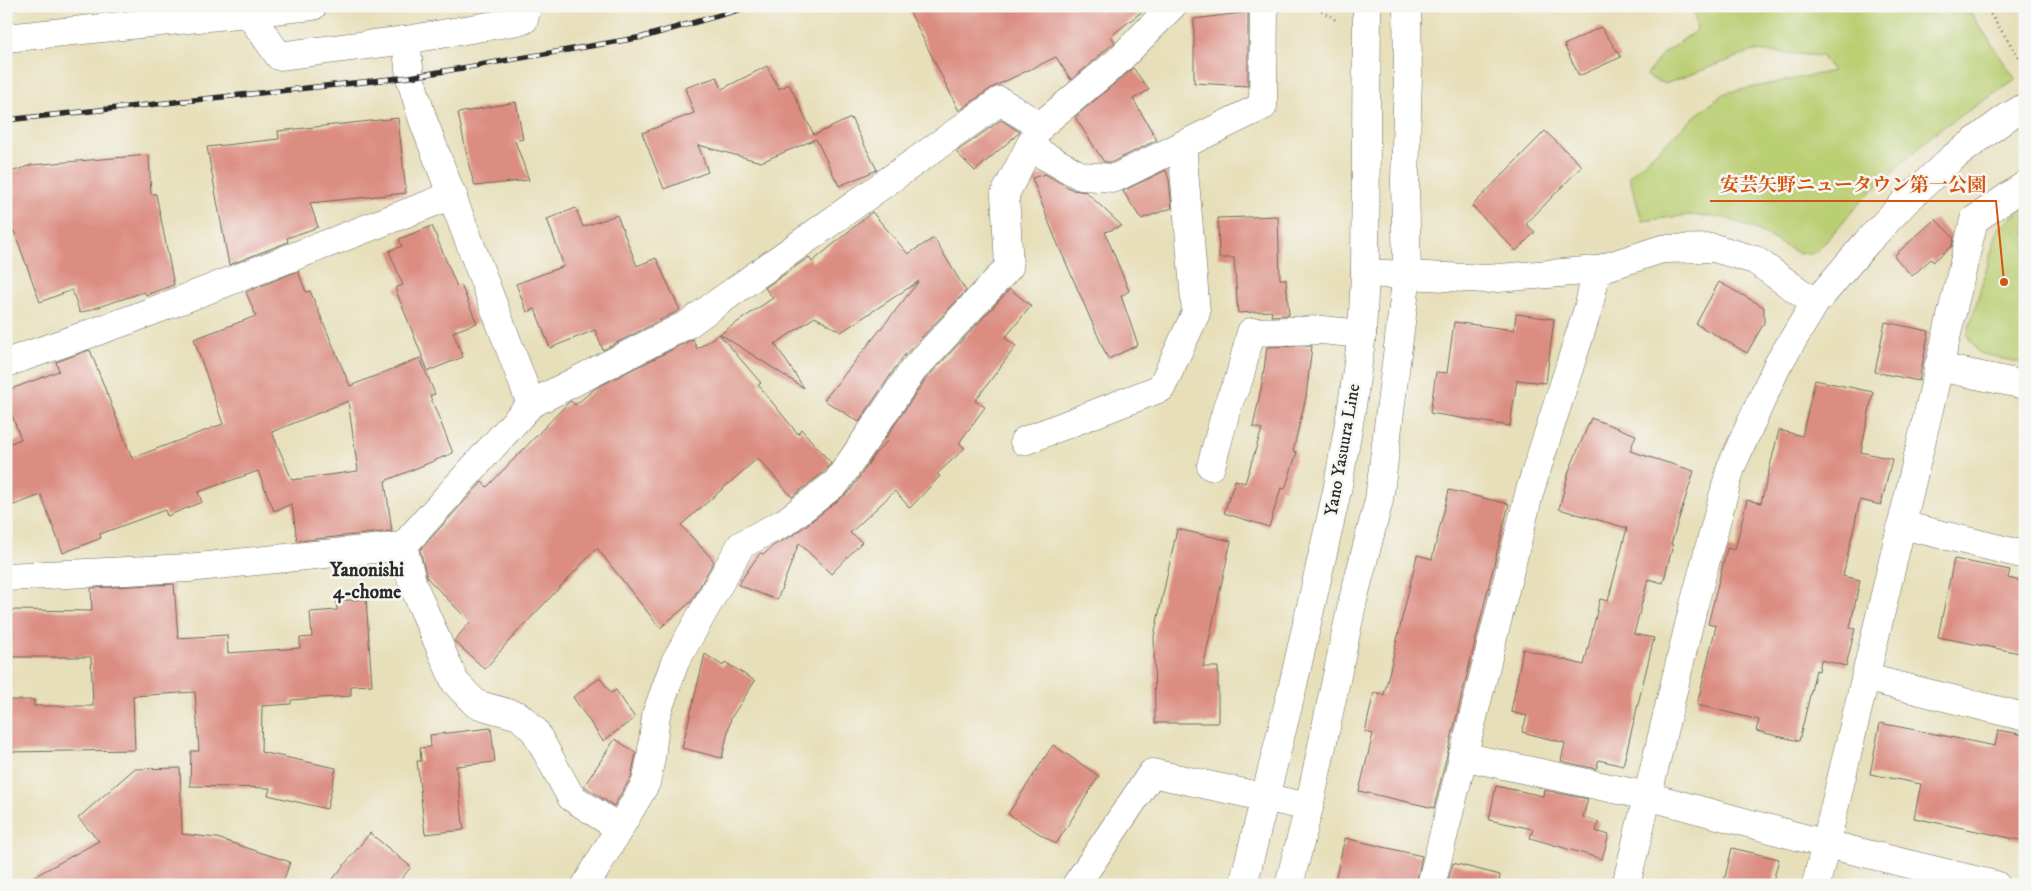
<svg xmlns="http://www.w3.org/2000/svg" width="2031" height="891" font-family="'IM FELL DW Pica','Noto Serif JP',serif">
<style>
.green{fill:#bace72;stroke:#727c4e}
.building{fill:#dc8d82;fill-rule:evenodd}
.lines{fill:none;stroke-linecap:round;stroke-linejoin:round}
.minor-casing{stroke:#6d6a5d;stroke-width:29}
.major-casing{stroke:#6d6a5d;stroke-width:29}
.highway-casing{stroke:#6d6a5d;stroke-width:29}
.path{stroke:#6d6a5d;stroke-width:3;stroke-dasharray:1 4;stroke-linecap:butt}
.minor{stroke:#fff;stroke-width:28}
.major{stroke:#fff;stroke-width:28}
.highway{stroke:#fff;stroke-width:28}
.rail-casing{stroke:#2b2b2b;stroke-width:5.5}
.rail{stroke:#f6f6f2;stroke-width:4;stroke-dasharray:11;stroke-linecap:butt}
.labels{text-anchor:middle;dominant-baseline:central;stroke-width:5;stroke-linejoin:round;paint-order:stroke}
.street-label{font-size:18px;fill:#2b2b2b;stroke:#f6f6f2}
.neighbourhood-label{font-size:19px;font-weight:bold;fill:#2b2b2b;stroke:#f6f6f2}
.leader{fill:none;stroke:#d5540f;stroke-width:2}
.callout-dot{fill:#d5540f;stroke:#f6f6f2;stroke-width:2}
.callout-label{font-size:19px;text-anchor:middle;font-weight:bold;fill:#d5540f;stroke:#f6f6f2;stroke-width:5;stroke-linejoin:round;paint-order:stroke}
</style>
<rect width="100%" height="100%" fill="#f6f6f2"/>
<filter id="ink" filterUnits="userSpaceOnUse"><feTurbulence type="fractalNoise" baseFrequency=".02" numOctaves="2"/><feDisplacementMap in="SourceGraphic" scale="10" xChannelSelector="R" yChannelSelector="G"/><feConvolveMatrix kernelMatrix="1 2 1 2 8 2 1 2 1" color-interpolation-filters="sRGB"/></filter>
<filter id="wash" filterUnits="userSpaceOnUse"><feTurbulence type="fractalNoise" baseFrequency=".0096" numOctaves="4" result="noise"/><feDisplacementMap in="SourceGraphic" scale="20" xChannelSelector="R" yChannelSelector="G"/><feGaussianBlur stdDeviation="1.12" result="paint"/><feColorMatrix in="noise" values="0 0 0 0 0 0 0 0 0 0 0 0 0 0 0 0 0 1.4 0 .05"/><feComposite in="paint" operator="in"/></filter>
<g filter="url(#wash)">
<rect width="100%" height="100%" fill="#e7dfb9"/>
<g class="green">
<path d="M1693,6H1966L2016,80L1937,131L1866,196L1816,252L1799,254L1757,230L1725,218L1690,215L1642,221L1629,176L1694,117L1725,93L1833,71L1821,56L1754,51L1665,84L1646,76L1662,54L1697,30Z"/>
<path d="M2025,208V364L1979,353L1967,335L1998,229Z"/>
</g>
<g id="blocks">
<g class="building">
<path d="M907,6H1149L1111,36L1115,42L1071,80L1056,57L991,88L959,111Z"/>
<path d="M1248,12V86L1194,83V19Z"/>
<path d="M1601,27L1621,57L1579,76L1564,45Z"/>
<path d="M767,66L779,89L789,84L814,135L851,118L877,170L839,186L816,139L761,162L698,145L708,172L664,189L642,133L694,113L685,88L717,77L722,89Z"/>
<path d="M1133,68L1149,90L1133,99L1157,140L1112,162H1104L1075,117Z"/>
<path d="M516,102L523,139L515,141L529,180L475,186L470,170L458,113Z"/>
<path d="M398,118L406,193L310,203L318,227L287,238L288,242L229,265L207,147L279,139L278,131Z"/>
<path d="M1001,120L1020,132L975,171L956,152Z"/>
<path d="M1545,131L1582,166L1526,224L1535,232L1516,251L1472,206Z"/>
<path d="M149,155L151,194H156L174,285L146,295L144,292L80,313L72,290L40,302L14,231L6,234V174L31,165Z"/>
<path d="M1166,170L1169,180L1172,208L1141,219L1123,191Z"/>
<path d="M1045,174L1073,190L1086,192L1122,226L1105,232L1129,291L1121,296L1138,345L1108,359L1053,233L1032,178Z"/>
<path d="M576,208L583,227L617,215L637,266L656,258L680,310L603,350L595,330L550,348L535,309L527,312L516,284L564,266L547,219Z"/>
<path d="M872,212L908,254L934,238L966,291L901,359L859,422L824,400L919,281L841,332L815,317L775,344L804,388L720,334L773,298L765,288L809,257L812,262Z"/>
<path d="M1278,216L1280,279H1286L1289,315L1271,316L1272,311L1238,313L1234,258H1219L1218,218Z"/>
<path d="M1935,219L1954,238L1952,246L1933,262L1931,259L1912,276L1894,256Z"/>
<path d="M432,226L457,287L461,285L477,323L453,332L463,357L428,371L395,288L403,285L389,251L402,246L399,239Z"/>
<path d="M298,271L306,292L310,291L350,386L420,358L435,394L430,396L453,453L385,481L392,531L297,541L292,504L274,511L258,471L198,492L202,502L167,516L165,510L100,534L101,538L63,553L41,495L6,508V445L21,439L6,400V391L59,371L56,362L90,350L132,458L223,424L194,339L256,316L246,292ZM348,401L358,471L292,480L272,432Z"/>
<path d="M1719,282L1764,307V323L1747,353L1696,324Z"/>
<path d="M1010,289L1031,306L1005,338L1016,346L975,401L985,407L959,443L965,448L937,474L940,476L910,508L895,491L850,533L862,542L831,574L799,543L777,600L738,585L760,553L764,554L773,546L795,534L850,491L875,454L887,441L885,439L925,380Z"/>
<path d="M1516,314L1554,319L1546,383L1517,380L1510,426L1430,413L1436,372L1447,373L1454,322L1514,330Z"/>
<path d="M1885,322L1929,331L1919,381L1875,372Z"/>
<path d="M719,334L761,383L758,385L798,434L801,429L831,463L825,471L792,497L758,458L681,525L714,561L691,602L660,628L597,548L508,642L485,669L454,641L470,622L427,578L420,550L482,482L487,487L568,403L571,401L575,405L596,388L693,339L697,349Z"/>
<path d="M1312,346L1306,397L1293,451L1297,452L1285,489L1281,488L1269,527L1224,513L1235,480L1245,483L1262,429L1253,427L1262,384L1267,347Z"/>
<path d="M1815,380L1873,392L1861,452L1892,459L1881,505L1860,500L1843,576L1860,580L1850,628L1855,629L1846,666L1821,660L1819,671L1816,670L1799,741L1756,731L1759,720L1697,705L1716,626L1708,624L1727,548L1735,550L1747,500L1761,503L1779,430L1802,436Z"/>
<path d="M1591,418L1636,435L1630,451L1694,471L1671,544L1673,545L1663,583L1648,579L1634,634L1654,638L1623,766L1599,760L1596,769L1561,761L1565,743L1522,732L1527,716L1511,712L1523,649L1584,665L1600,599L1608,601L1627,528L1559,509L1569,471Z"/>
<path d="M1449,490L1509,504L1434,808L1359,791L1373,734L1365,732L1374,692L1384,695L1417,555L1432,559Z"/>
<path d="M1177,529L1231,541L1203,667H1218V723H1155L1154,636Z"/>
<path d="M1954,559L2010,570L2008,578L2025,582V654L1938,637Z"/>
<path d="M174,584L178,638L227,635L228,653L300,648V638L312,637L310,612L337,610L336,601L366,599L372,685L351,686V696L291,700V704L262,706L261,752L336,768L327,809L268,795L270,788L190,786L191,751H199L195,692L133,696L135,750L6,752V700H34V706H93L91,657H11V610L92,611L91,588Z"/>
<path d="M705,654L723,666L725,662L755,681L731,718L722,758L682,748Z"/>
<path d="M600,678L611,693L616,690L635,718L603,741L573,697Z"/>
<path d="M1880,723L1995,746L1998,730L2025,735V841L1914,818L1921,784L1870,774Z"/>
<path d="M491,728L495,762L456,766L464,830L425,834L417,761H421L420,748L431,747L430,735Z"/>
<path d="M615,739L636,753L631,777L614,806L584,786Z"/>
<path d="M1053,745L1099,776L1056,844L1008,814Z"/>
<path d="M180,768L182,834L217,838L290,862L282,885H189V882L156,885H19L99,841L78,818L134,769Z"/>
<path d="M1496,786L1543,796L1544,790L1588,799L1583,817L1599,822L1596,831L1609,835L1602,859L1530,838L1533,829L1489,820Z"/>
<path d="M370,833L411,867L396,885H328Z"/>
<path d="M1345,838L1422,856L1416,885H1334Z"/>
<path d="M1732,848L1779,859L1772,885H1723Z"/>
<path d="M1453,863L1500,875L1499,885H1447Z"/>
</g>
</g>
</g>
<g filter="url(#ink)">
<use href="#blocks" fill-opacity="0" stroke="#6d6a5d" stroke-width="1"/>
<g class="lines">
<g class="minor-casing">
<g id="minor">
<path d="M249,14L279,56L406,40L524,20L527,6"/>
<path d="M406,40L410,77L423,120L531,404"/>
<path d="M1029,147L1081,176L1115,178L1263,106L1264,6"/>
<path d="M1365,273L1487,279L1597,270L1662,249L1714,248L1755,260L1815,303"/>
<path d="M6,363L132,319L453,195"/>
<path d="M1938,367L2025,385"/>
<path d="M1024,441L1161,388L1196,313L1182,145"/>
<path d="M1211,466L1228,404L1239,379L1251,332L1322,330L1362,334"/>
<path d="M1902,525L2025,555"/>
<path d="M403,546L413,585L455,682L476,704L519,716L535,731L571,797L619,828"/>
<path d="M6,577L188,568L403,546L531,404L688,324L1000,101L1040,126"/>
<path d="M1867,678L2025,717"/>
<path d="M1462,756L1647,796L1826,844L1996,885"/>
<path d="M586,885L646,783L651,758L656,715L675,662L741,545L785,522L837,482L913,370L1009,267L1005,194L1040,126L1118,61L1172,6"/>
<path d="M1076,885L1152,773L1309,807"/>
<path d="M1431,885L1530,490L1588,309L1597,270"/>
<path d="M1626,885L1693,608L1731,467L1777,366L1815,303L1867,242L1905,202L1951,159L2006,118L2025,107"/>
<path d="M1816,885L1974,220L2025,185"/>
</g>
</g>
<g class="major-casing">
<g id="major">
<path d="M1243,885L1291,694L1337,491L1352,406L1362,334L1365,273L1367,6"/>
<path d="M1289,885L1309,807L1353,600L1379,500L1407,274L1405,181L1408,75L1407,6"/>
</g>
</g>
<g class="highway-casing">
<path id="highway" d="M6,38L313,6"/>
</g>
<g class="path">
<path d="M1321,6V10L1337,21"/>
<path d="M1985,6L2025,66"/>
</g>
<use href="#minor" class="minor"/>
<use href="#major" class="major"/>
<use href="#highway" class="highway"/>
<g class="rail-casing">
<path id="rail" d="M6,120L410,77L643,37L752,6"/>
</g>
<use href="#rail" class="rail"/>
</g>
</g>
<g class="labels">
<g class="street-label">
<text transform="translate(1343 450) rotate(-80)">Yano Yasuura Line</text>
</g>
<g class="neighbourhood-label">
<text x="367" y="570">Yanonishi<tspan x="367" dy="22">4-chome</tspan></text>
</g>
</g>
<path class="leader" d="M2004 282L1996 201H1710"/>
<circle class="callout-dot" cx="2004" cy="282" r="5"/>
<g class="callout-label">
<text x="1853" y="191">安芸矢野ニュータウン第一公園</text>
</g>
<rect width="2031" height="891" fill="none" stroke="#f6f6f2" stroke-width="25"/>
</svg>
